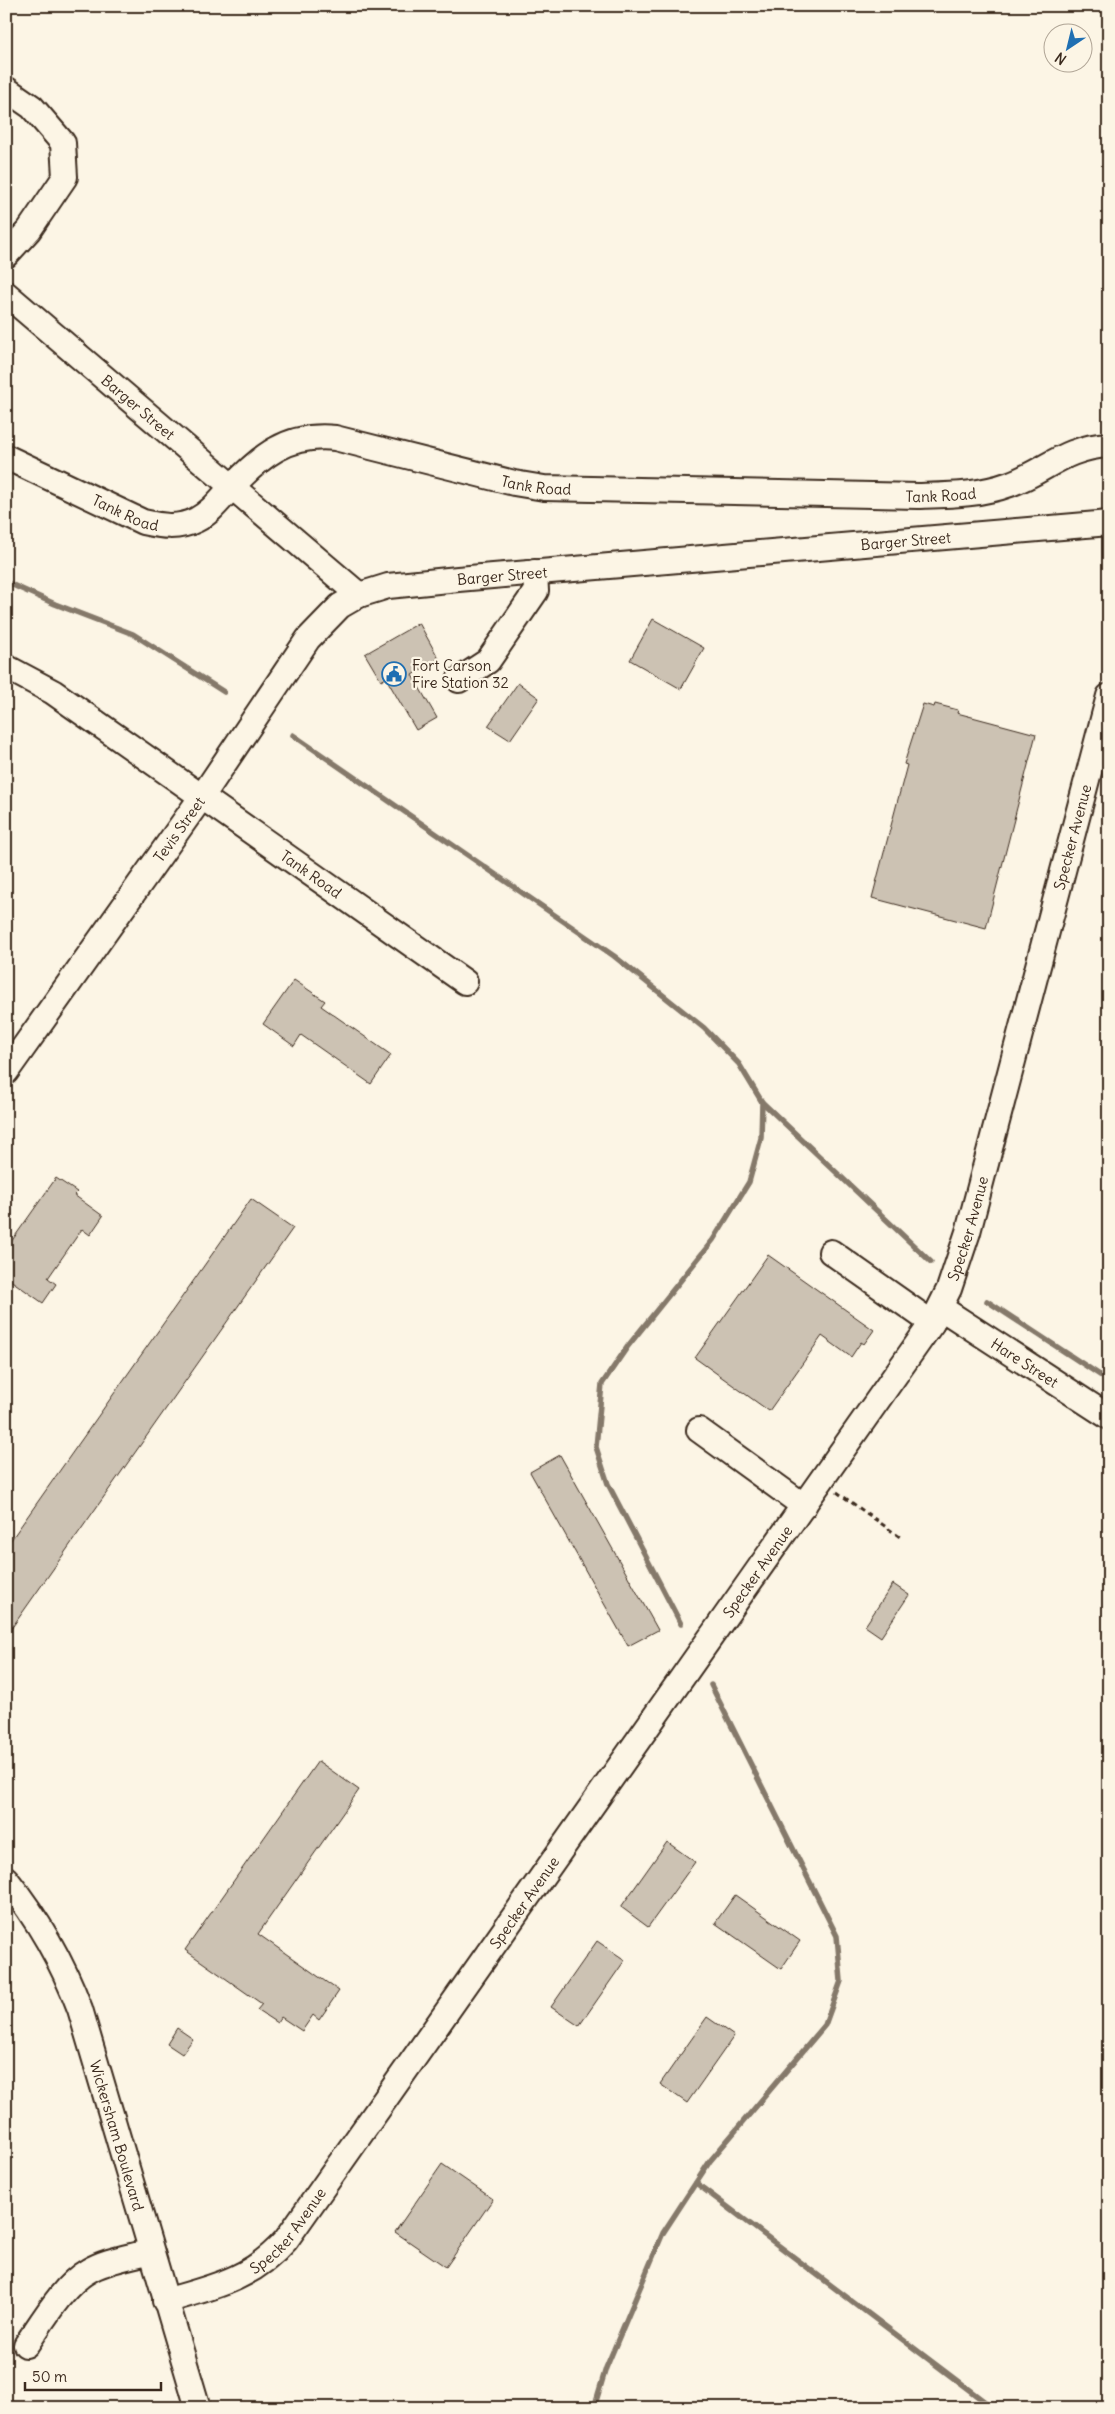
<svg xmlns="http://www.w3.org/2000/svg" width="1115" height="2414" font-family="Delius,sans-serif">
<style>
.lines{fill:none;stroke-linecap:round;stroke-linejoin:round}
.stream{stroke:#85796b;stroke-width:5.5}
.building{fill:#ccc2b3;stroke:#3b2a1e}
.minor-casing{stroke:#3b2a1e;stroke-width:28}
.path{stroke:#3b2a1e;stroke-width:3;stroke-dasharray:5 4;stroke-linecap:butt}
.minor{stroke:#fcf5e5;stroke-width:24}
.labels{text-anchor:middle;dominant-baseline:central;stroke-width:4.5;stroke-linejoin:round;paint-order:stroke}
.street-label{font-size:15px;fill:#3b2a1e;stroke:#fcf5e5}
.poi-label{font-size:15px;fill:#3b2a1e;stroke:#fcf5e5;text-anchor:start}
</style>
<rect width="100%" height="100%" fill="#fcf5e5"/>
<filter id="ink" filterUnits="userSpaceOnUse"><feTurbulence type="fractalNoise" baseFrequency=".02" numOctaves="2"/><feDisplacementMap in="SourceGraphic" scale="10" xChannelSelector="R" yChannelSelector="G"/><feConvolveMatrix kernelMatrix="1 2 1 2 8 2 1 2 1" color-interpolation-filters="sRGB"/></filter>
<g filter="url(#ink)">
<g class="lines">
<g class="stream">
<path d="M6,582L55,604L133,634L224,692"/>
<path d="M293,735L614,956L704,1028L739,1064L762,1102L761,1138L749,1182L713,1240L628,1346L602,1384L596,1447L608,1484L681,1624"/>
<path d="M762,1102L931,1262"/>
<path d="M987,1301L1109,1381"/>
<path d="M696,2183L993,2408"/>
<path d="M594,2408L606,2368L663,2233L710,2161L825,2025L841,1981L837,1936L711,1685"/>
</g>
</g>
<g class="building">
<path d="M653,619L704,648L681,689L630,660Z"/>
<path d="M419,623L439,659L412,675L437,718L416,730L386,678L381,681L365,654Z"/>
<path d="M518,683L539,698L510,740L488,726Z"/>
<path d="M923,704L934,707L935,704L958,710L957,713L1036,734L986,928L872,898L907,765L904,764Z"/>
<path d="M294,980L325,1001L321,1006L391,1055L371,1084L301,1035L294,1046L263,1024Z"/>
<path d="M56,1178L77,1192L74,1195L103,1216L90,1235L82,1229L48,1278L56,1284L43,1303L6,1277V1249Z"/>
<path d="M251,1199L293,1228L6,1636V1547Z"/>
<path d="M768,1255L874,1330L864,1344L861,1342L851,1357L822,1336L769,1411L695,1358Z"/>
<path d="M560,1455L658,1630L628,1646L530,1472Z"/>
<path d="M893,1584L909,1595L881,1637L865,1626Z"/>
<path d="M318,1761L359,1790L258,1934L339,1991L319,2020L313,2015L302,2031L281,2017L277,2023L257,2010L262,2004L185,1950Z"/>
<path d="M667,1842L695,1862L648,1927L621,1907Z"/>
<path d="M735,1895L800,1941L781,1969L715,1923Z"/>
<path d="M597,1941L625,1960L579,2026L551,2007Z"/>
<path d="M707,2017L734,2036L687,2103L660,2084Z"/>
<path d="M177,2028L193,2039L182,2054L167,2044Z"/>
<path d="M442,2164L493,2199L446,2267L395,2232Z"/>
</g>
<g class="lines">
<g class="minor-casing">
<g id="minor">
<path d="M6,89L32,107L63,143L65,177L29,230L6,255"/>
<path id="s1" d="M6,294L359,595L388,586L458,579L1109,523"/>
<path id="s2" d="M6,457L143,522C161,526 178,529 196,520C210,513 219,501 230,489C260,456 288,433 335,438L514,483L544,488L918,496C950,495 980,495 1010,484C1048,470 1063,448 1109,445"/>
<path id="s3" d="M6,667L53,692L465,982"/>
<path d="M459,680L488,661L536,591L535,572"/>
<path id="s4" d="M6,1072L203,795L308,639L340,606L359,595"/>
<path d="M831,1252L932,1323"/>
<path id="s5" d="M941,1308L1109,1417"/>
<path d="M699,1430L804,1506"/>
<path id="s6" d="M6,1879C38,1919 62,1961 80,2009L198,2408"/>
<path id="s7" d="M165,2301C214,2287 252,2279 286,2240L932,1323L949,1289L968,1232L1109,696"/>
<path d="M26,2345C42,2322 63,2285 88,2271C106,2260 131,2257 151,2251"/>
</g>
</g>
<path class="path" d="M837,1492L900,1537"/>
<use href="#minor" class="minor"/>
</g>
</g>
<defs>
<g id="civic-ring" transform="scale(1.25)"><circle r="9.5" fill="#fcf5e5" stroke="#1f6fb2" stroke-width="1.5"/><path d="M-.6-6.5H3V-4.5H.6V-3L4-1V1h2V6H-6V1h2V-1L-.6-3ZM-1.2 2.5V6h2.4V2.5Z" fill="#1f6fb2"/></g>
</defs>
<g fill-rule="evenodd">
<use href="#civic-ring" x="394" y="674"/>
</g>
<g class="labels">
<g class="street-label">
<text stroke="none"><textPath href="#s1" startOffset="174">Barger Street</textPath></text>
<text stroke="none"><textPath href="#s2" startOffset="581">Tank Road</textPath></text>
<text stroke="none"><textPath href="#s2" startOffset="986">Tank Road</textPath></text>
<text stroke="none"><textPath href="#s2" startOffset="132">Tank Road</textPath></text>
<text stroke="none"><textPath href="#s1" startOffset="1014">Barger Street</textPath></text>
<text stroke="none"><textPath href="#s1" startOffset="609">Barger Street</textPath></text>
<text stroke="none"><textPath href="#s4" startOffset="298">Tevis Street</textPath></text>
<text stroke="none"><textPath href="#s7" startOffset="1766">Specker Avenue</textPath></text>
<text stroke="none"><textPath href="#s3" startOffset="369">Tank Road</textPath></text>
<text stroke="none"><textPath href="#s7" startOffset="1361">Specker Avenue</textPath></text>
<text stroke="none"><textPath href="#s5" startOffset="100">Hare Street</textPath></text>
<text stroke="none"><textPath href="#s7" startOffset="956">Specker Avenue</textPath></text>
<text stroke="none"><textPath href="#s7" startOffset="551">Specker Avenue</textPath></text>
<text stroke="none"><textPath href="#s6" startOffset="282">Wickersham Boulevard</textPath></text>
<text stroke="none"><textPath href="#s7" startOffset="146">Specker Avenue</textPath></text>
</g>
<g class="poi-label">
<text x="412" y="665">Fort Carson<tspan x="412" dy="17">Fire Station 32</tspan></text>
</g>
</g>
<rect width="1115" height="2414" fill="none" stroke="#fcf5e5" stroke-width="25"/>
<rect x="12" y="12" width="1090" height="2389" fill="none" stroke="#3b2a1e" stroke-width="2" filter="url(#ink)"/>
<g transform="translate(1068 48) rotate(215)"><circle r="24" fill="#fcf5e5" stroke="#afa495"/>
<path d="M0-4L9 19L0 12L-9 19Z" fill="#1f6fb2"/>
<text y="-8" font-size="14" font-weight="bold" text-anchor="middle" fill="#3b2a1e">N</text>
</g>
<path d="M25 2382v8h136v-8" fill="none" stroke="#3b2a1e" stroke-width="2.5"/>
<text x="32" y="2382" font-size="15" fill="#3b2a1e" stroke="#fcf5e5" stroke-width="4" paint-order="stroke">50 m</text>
</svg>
